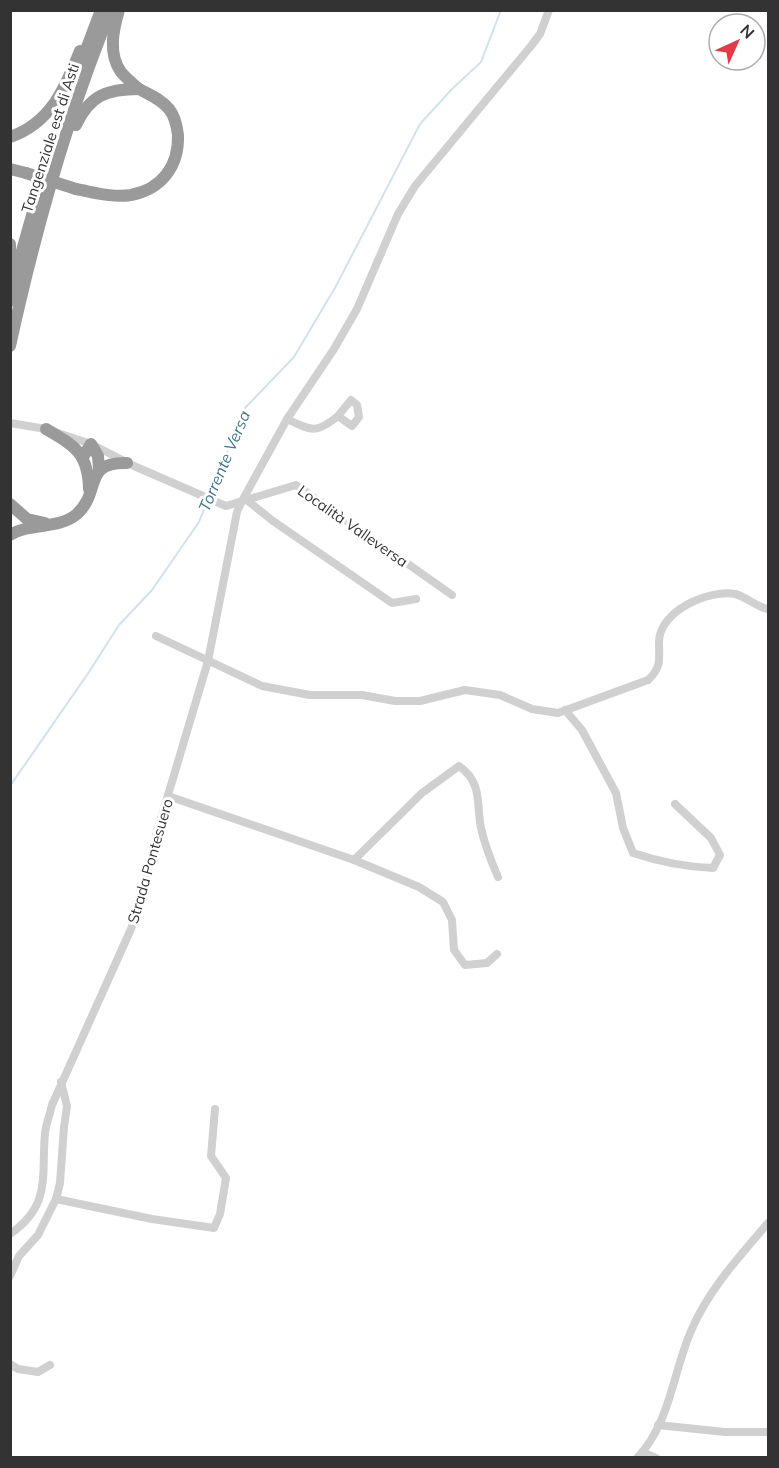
<svg xmlns="http://www.w3.org/2000/svg" width="779" height="1468" font-family="Mulish,sans-serif">
<style>
.lines{fill:none;stroke-linecap:round;stroke-linejoin:round}
.stream{stroke:#cfe2ee;stroke-width:2}
.minor{stroke:#d0d0d0;stroke-width:8}
.highway{stroke:#9a9a9a;stroke-width:12}
.highway-bridge{stroke:#9a9a9a;stroke-width:12}
.labels{text-anchor:middle;dominant-baseline:central;stroke-width:6;stroke-linejoin:round;paint-order:stroke}
.street-label{font-size:15px;fill:#333;stroke:#fff}
.water-label{font-size:16px;font-style:italic;fill:#3f7597;stroke:#fff}
</style>
<rect width="100%" height="100%" fill="#fff"/>
<g class="lines">
<g class="stream">
<path d="M209,496L245,408L294,357L336,286L420,124L452,89L481,62L501,10"/>
<path d="M10,786L89,672L119,625L152,590L199,522L207,502"/>
</g>
<g class="minor">
<path d="M287,419C312,431 316,434 338,416L352,426L359,417L357,405L351,400L338,416"/>
<path d="M10,423L46,429L91,444L134,466L226,506L296,485L452,595"/>
<path d="M248,501L273,521L392,603L416,599"/>
<path d="M156,636L262,686L310,695H362L395,701H420L465,690L500,695L532,709L558,713L648,680C662,667 659,659 659,642C659,611 709,589 735,594C747,597 756,607 768,609"/>
<path d="M565,710L582,730L616,793L623,828L633,853C660,862 684,867 713,868L720,855L711,838L675,804"/>
<path d="M168,796L354,860L419,887L443,902L452,920L454,950L465,965L487,963L497,954"/>
<path d="M354,860L422,793L459,766C483,783 476,803 481,828C485,846 491,861 498,877"/>
<path d="M56,1199L152,1219L214,1228L220,1214L226,1178L211,1156L215,1109"/>
<path d="M10,1234C52,1205 41,1176 45,1133C46,1124 50,1114 52,1105L131,929L140,903L157,832L208,661L237,512L241,503L287,419L334,349L357,309L398,214L415,186L531,46L540,34L549,10"/>
<path d="M10,1276L19,1256L38,1235L56,1199L60,1183L64,1127L67,1106L61,1082"/>
<path d="M10,1364L18,1369L38,1372L50,1365"/>
<path d="M658,1425L725,1432H768"/>
<path d="M642,1452L656,1458"/>
<path d="M637,1458C670,1424 673,1372 691,1331C709,1289 739,1257 768,1223"/>
</g>
<g class="highway">
<path d="M81,63L101,10"/>
<path d="M76,125C90,95 107,89 139,89C133,84 126,78 121,72C108,54 113,30 119,10"/>
<path d="M10,137C51,123 65,88 80,51"/>
<path d="M10,169L26,173"/>
<path d="M76,189C93,192 113,198 131,195C162,189 179,166 178,135C177,127 175,116 169,109C161,99 150,95 139,89"/>
<path d="M10,244V258"/>
<path d="M10,301L16,272L40,187"/>
<path d="M10,346C35,232 66,119 111,10"/>
<path d="M46,429C75,446 88,453 89,489"/>
<path d="M83,457L91,444L98,456L99,469"/>
<path d="M10,504L27,519L45,523"/>
<path d="M10,535C31,522 58,530 77,514C102,491 82,462 127,463"/>
</g>
<path class="highway-bridge" d="M26,173L76,189"/>
</g>
<g class="labels">
<g class="street-label">
<text transform="translate(50 138) rotate(-72)">Tangenziale est di Asti</text>
<text transform="translate(353 526) rotate(35)">Località Valleversa</text>
<text transform="translate(150 861) rotate(-74)">Strada Pontesuero</text>
</g>
<g class="water-label">
<text transform="translate(224 461) rotate(-67)">Torrente Versa</text>
</g>
</g>
<rect width="779" height="1468" fill="none" stroke="#333333" stroke-width="24"/>
<g transform="translate(737 42) rotate(45)"><circle r="28" fill="#ffffff" stroke="#adadad" stroke-width="1.5"/>
<path d="M0-4.5L10 22L0 15L-10 22Z" fill="#e63946"/>
<text y="-9" font-size="16" font-weight="bold" text-anchor="middle" fill="#333333">N</text>
</g>
</svg>
